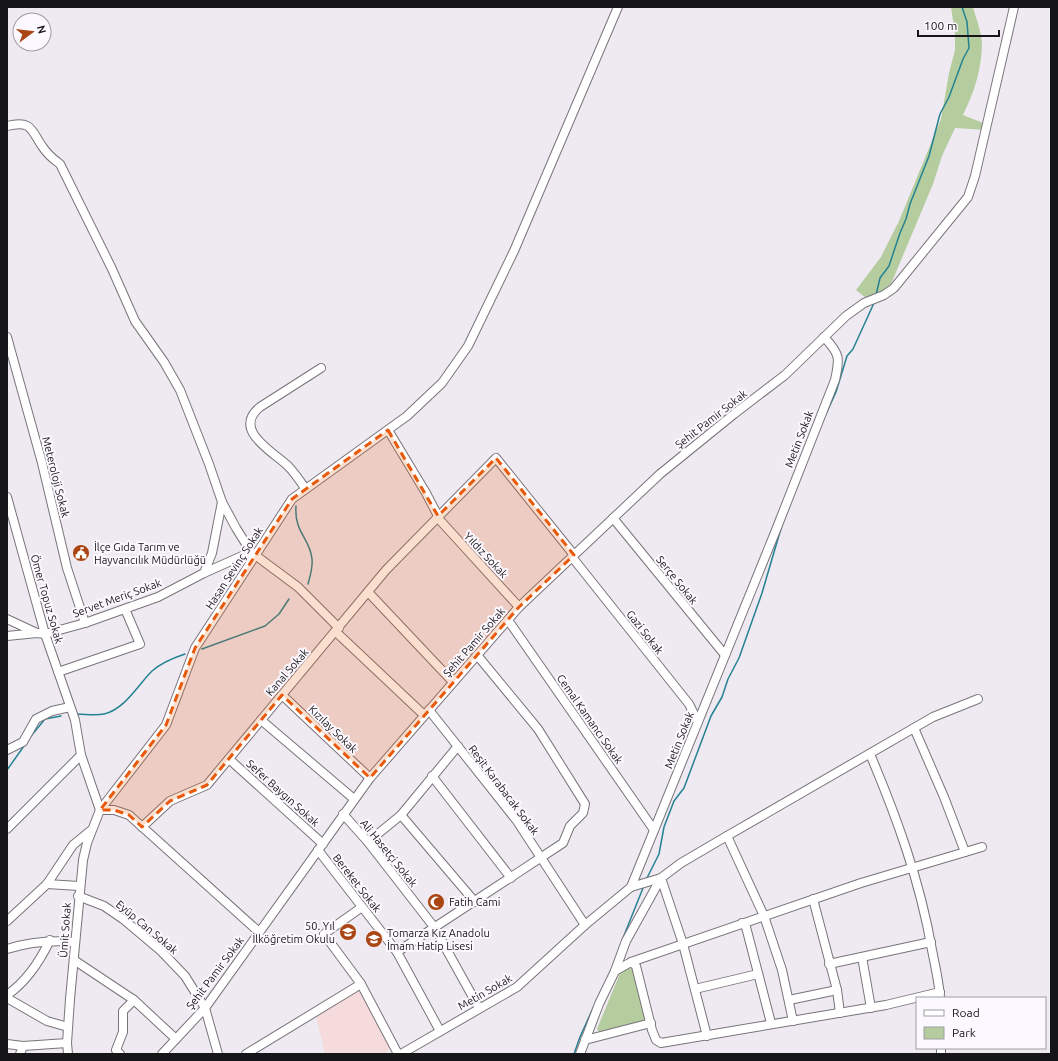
<svg xmlns="http://www.w3.org/2000/svg" width="1058" height="1061" font-family="Ubuntu,sans-serif">
<style>
.medical{fill:#f6dbdc}
.green{fill:#b5cc9e}
.lines{fill:none;stroke-linecap:round;stroke-linejoin:round}
.stream{stroke:#248292;stroke-width:1.5}
.minor-casing{stroke:#79747b;stroke-width:10}
.minor{stroke:#fff;stroke-width:8}
.marked{fill:#e8590c;fill-opacity:0.2;stroke:#e8590c;stroke-width:3;stroke-dasharray:8 5;stroke-linejoin:round}
.labels{text-anchor:middle;dominant-baseline:central;stroke-width:4;stroke-linejoin:round;paint-order:stroke}
.street-label{font-size:11px;fill:#161517;stroke:#fcf8ff}
.poi-label{font-size:11px;fill:#161517;stroke:#fcf8ff;text-anchor:start}
</style>
<rect width="100%" height="100%" fill="#efeaf2"/>
<path class="medical" d="M360,989L389,1046L387,1054H325L316,1016Z"/>
<g class="green">
<path d="M951,7H973C976,18 981,31 982,43C982,68 974,93 963,115L988,125L987,130L955,128L942,156L933,184L891,284L883,290L866,298L856,290L881,257L899,221L941,119L949,73L955,50V34Z"/>
<path d="M624,969L629,968L633,970L646,1020L600,1033L597,1029L621,971Z"/>
</g>
<g class="lines">
<g class="stream">
<path d="M876,295L880,278L889,266L900,233L906,219L910,204L929,156L940,114L949,97L963,59L969,48L967,22L962,7"/>
<path d="M826,414L836,392L847,356L853,349L874,303"/>
<path d="M816,438L821,425"/>
<path d="M296,506C294,533 310,538 312,559C313,568 310,576 308,584"/>
<path d="M202,649L265,626L279,614L289,599"/>
<path d="M76,714C85,714 96,716 104,714C125,709 138,685 152,671C161,663 173,658 185,654"/>
<path d="M31,736L45,719L61,716"/>
<path d="M7,770L24,746"/>
<path d="M647,878L659,854L664,827L674,801L684,788L711,716L722,697L728,679L739,658L762,593L782,525"/>
<path d="M623,938L643,888"/>
<path d="M613,965L622,942"/>
<path d="M574,1054L580,1037L594,1006"/>
</g>
<g class="minor-casing">
<g id="minor">
<path d="M7,126C32,120 31,130 42,146C47,154 53,159 60,164L112,269L135,321L164,362L180,390L209,464L222,502L236,528L251,552L298,587L339,628"/>
<path d="M7,337L42,463L67,568L85,623"/>
<path d="M388,430L426,493L438,516"/>
<path d="M305,488C300,481 294,472 288,466C272,451 232,430 260,407L321,368"/>
<path d="M7,497L45,634L75,720L81,755L100,810"/>
<path d="M437,517L519,607"/>
<path d="M613,518L725,655"/>
<path d="M572,557L689,704L698,722"/>
<path d="M204,573L212,553L222,502"/>
<path d="M368,592L453,682"/>
<path d="M7,619L37,633"/>
<path d="M508,620L654,830"/>
<path d="M336,632L424,715"/>
<path d="M7,636L37,633L45,634L85,623L158,597L204,573L251,552"/>
<path d="M58,672L140,644L125,609"/>
<path d="M282,695L370,778"/>
<path d="M429,710L517,821L585,925"/>
<path d="M261,720L354,799"/>
<path d="M914,728L944,797L965,852"/>
<path d="M7,750L23,742L36,719L52,711L70,707"/>
<path d="M870,754C897,818 920,881 932,950C935,965 939,982 940,998"/>
<path d="M229,759L323,844"/>
<path d="M432,776L511,878"/>
<path d="M100,810H114L129,815L259,932"/>
<path d="M343,814L368,842L434,927L479,1008"/>
<path d="M401,815L475,902"/>
<path d="M142,827L170,801L207,785L386,570L496,458L574,555"/>
<path d="M7,829L81,755"/>
<path d="M727,836L764,916L782,970L793,1021"/>
<path d="M368,842L401,815L458,746"/>
<path d="M318,850L397,952L440,1031"/>
<path d="M47,884L79,886"/>
<path d="M631,887L661,878L683,944L707,1036"/>
<path d="M78,896L104,906L123,919L161,951L185,976L205,1008L218,1054"/>
<path d="M813,899L837,990L840,1013"/>
<path d="M362,907L324,934L361,984L398,1054"/>
<path d="M7,921L47,884L73,845L90,831"/>
<path d="M742,923L746,927L771,1023"/>
<path d="M7,949C30,942 50,940 74,942"/>
<path d="M397,952L563,843L570,826L583,813L585,804L538,729L477,655"/>
<path d="M862,957L871,1008"/>
<path d="M74,960L134,1000L176,1039"/>
<path d="M631,962L636,966L652,1030L656,1040L661,1043L886,1005L940,992"/>
<path d="M829,964L931,942"/>
<path d="M615,971L631,962L861,883L982,847"/>
<path d="M695,989L758,974"/>
<path d="M7,995C26,982 40,961 50,940"/>
<path d="M7,998L47,1021L68,1027"/>
<path d="M789,1000L837,990"/>
<path d="M585,1040L651,1023"/>
<path d="M7,1044L23,1046L67,1043"/>
<path d="M941,1048V1054"/>
<path d="M20,1054L23,1046"/>
<path d="M68,1054L67,1043L70,999L83,860L87,843L100,810L166,725L195,648L292,499L407,416L442,383L468,346L514,251L618,7"/>
<path d="M120,1054L116,1050L123,1032V1011L134,1000"/>
<path d="M162,1054L205,1008L370,778L519,607L660,474L734,414L785,375L846,316L864,303L884,295L894,288L968,197L975,176L1014,7"/>
<path d="M246,1054L361,984"/>
<path d="M401,1054L517,987L585,925L631,887L776,530L835,380C840,358 840,354 824,337"/>
<path d="M580,1054L599,1004L615,971L626,941L661,878L681,863L727,836L933,717L978,699"/>
</g>
</g>
<use href="#minor" class="minor"/>
</g>
<path class="marked" d="M388,430L438,516L496,458L574,555L519,607L370,778L282,695L207,785L170,801L142,827L129,815L114,810H100L166,725L195,648L292,499Z"/>
<defs>
<g id="civic-disc" transform="scale(0.9)"><circle r="9.5" fill="#aa4614" stroke="#fcf8ff"/><path d="M-.6-6.5H3V-4.5H.6V-3L4-1V1h2V6H-6V1h2V-1L-.6-3ZM-1.2 2.5V6h2.4V2.5Z" fill="#fff"/></g>
<g id="mosque-disc" transform="scale(0.9)"><circle r="9.5" fill="#aa4614" stroke="#fcf8ff"/><path d="M3.5-4.9A6 6 0 1 0 3.5 4.9A5 5 0 1 1 3.5-4.9Z" fill="#fff"/></g>
<g id="school-disc" transform="scale(0.9)"><circle r="9.5" fill="#aa4614" stroke="#fcf8ff"/><path d="M0-5L7-2L0 1L-7-2ZM-4 1L0 2.5L4 1V4Q0 6-4 4Z" fill="#fff"/></g>
</defs>
<g fill-rule="evenodd">
<use href="#civic-disc" x="81" y="553"/>
<use href="#mosque-disc" x="436" y="902"/>
<use href="#school-disc" x="348" y="932"/>
<use href="#school-disc" x="374" y="939"/>
</g>
<g class="labels">
<g class="street-label">
<text transform="translate(711 419) rotate(-38)">Şehit Pamir Sokak</text>
<text transform="translate(799 439) rotate(-69)">Metin Sokak</text>
<text transform="translate(56 477) rotate(76)">Meteroloji Sokak</text>
<text transform="translate(486 555) rotate(47)">Yıldız Sokak</text>
<text transform="translate(234 568) rotate(-57)">Hasan Sevinç Sokak</text>
<text transform="translate(677 580) rotate(51)">Serçe Sokak</text>
<text transform="translate(117 598) rotate(-20)">Servet Meriç Sokak</text>
<text transform="translate(47 599) rotate(74)">Ömer Topuz Sokak</text>
<text transform="translate(645 632) rotate(52)">Gazi Sokak</text>
<text transform="translate(474 642) rotate(-49)">Şehit Pamir Sokak</text>
<text transform="translate(287 672) rotate(-49)">Kanal Sokak</text>
<text transform="translate(590 719) rotate(55)">Cemal Kamancı Sokak</text>
<text transform="translate(333 729) rotate(44)">Kızılay Sokak</text>
<text transform="translate(679 740) rotate(-68)">Metin Sokak</text>
<text transform="translate(504 790) rotate(53)">Reşit Karabacak Sokak</text>
<text transform="translate(283 793) rotate(42)">Sefer Baygın Sokak</text>
<text transform="translate(389 853) rotate(51)">Ali Hasetçi Sokak</text>
<text transform="translate(357 883) rotate(52)">Bereket Sokak</text>
<text transform="translate(147 927) rotate(40)">Eyüp Can Sokak</text>
<text transform="translate(65 930) rotate(-86)">Ümit Sokak</text>
<text transform="translate(215 973) rotate(-53)">Şehit Pamir Sokak</text>
<text transform="translate(485 992) rotate(-30)">Metin Sokak</text>
</g>
<g class="poi-label">
<text x="94" y="547">İlçe Gıda Tarım ve<tspan x="94" dy="13">Hayvancılık Müdürlüğü</tspan></text>
<text x="449" y="902">Fatih Cami</text>
<text x="335" y="926" text-anchor="end">50. Yıl<tspan x="335" dy="13">İlköğretim Okulu</tspan></text>
<text x="387" y="933">Tomarza Kız Anadolu<tspan x="387" dy="13">İmam Hatip Lisesi</tspan></text>
</g>
</g>
<rect width="1058" height="1061" fill="none" stroke="#161517" stroke-width="16"/>
<rect x="916" y="997" width="130" height="52" fill="#fcf8ff" stroke="#a09da2"/>
<rect x="924" y="1010" width="20" height="6" fill="#ffffff" stroke="#a09da2"/>
<text x="952" y="1017" font-size="12" fill="#161517">Road</text>
<rect x="924" y="1027" width="20" height="12" fill="#b5cc9e" stroke="#a09da2"/>
<text x="952" y="1037" font-size="12" fill="#161517">Park</text>
<g transform="translate(32 32) rotate(75)"><circle r="19" fill="#fcf8ff" stroke="#a09da2"/>
<path d="M0-3L7 15L0 10L-7 15Z" fill="#aa4614"/>
<text y="-6" font-size="11" font-weight="bold" text-anchor="middle" fill="#161517">N</text>
</g>
<path d="M918 30v6h81v-6" fill="none" stroke="#161517" stroke-width="2"/>
<text x="924" y="30" font-size="12" fill="#161517" stroke="#fcf8ff" stroke-width="3" paint-order="stroke">100 m</text>
</svg>
